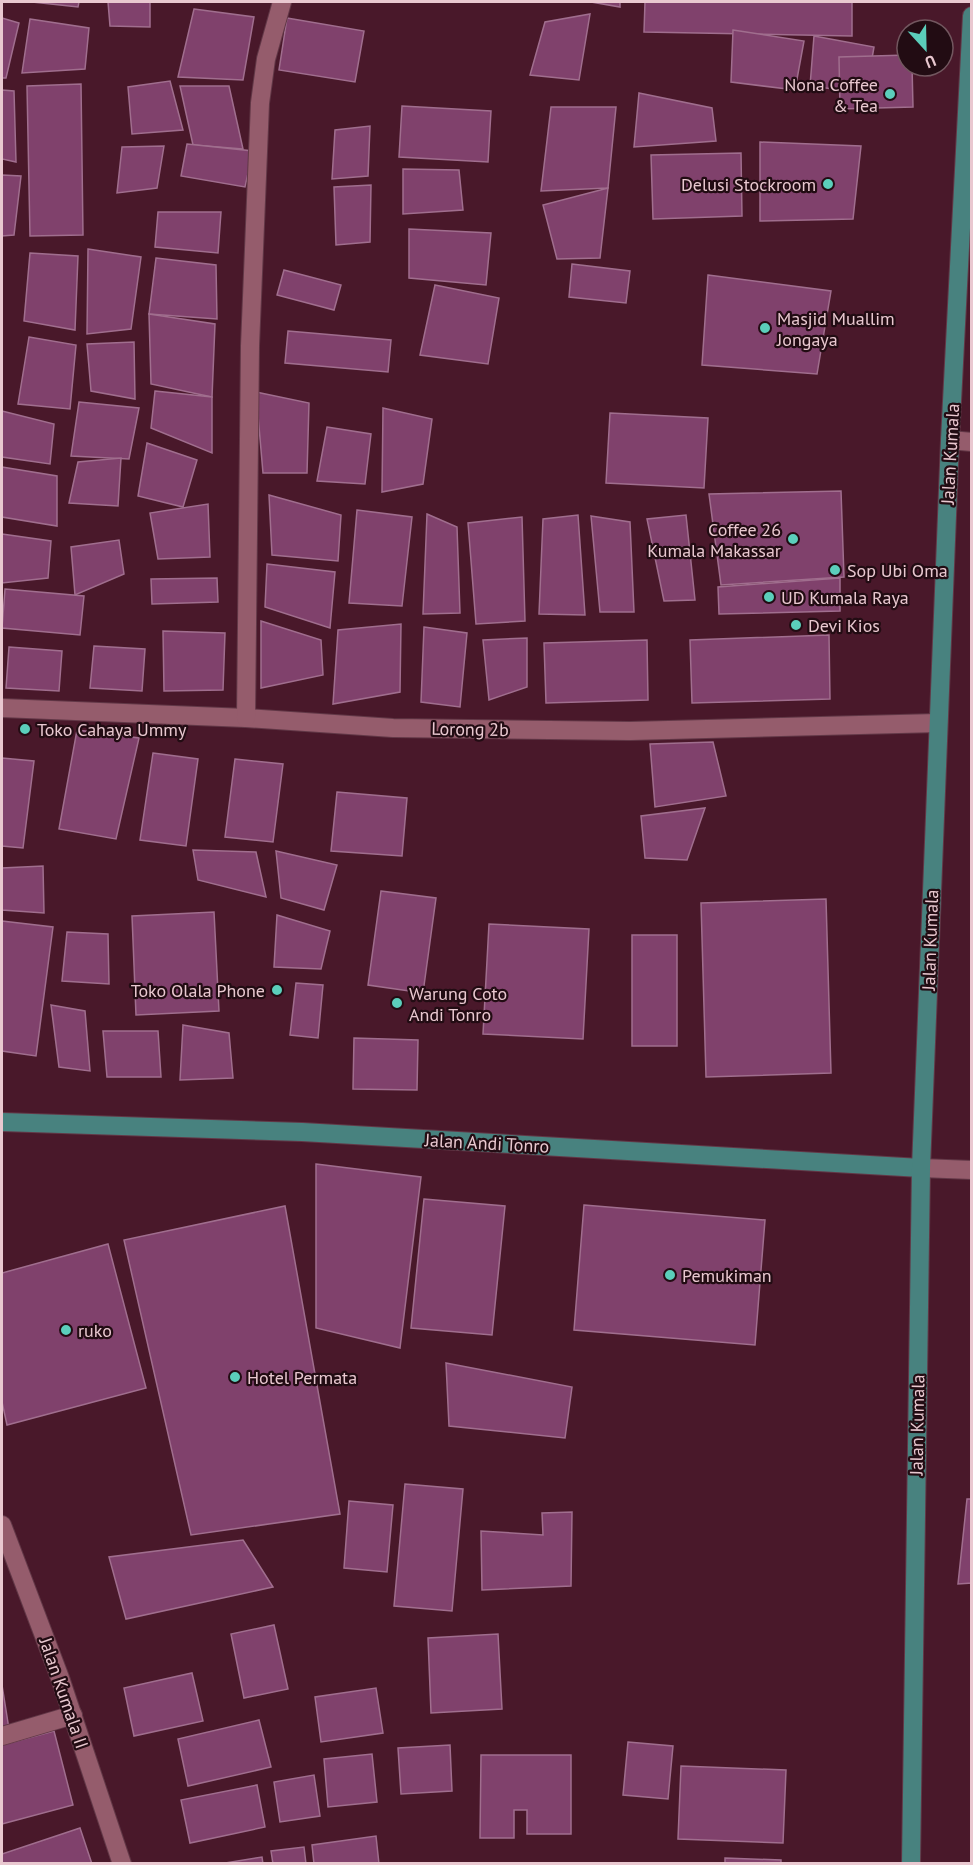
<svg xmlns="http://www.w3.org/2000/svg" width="973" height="1865" font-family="'PT Sans',sans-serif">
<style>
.building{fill:#80416c;stroke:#a06e8e;stroke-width:1.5}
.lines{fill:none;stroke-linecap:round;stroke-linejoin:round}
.minor-casing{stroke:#623847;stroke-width:20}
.major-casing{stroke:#623847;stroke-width:20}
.minor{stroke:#955c6c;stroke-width:18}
.major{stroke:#48827f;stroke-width:18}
.poi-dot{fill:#5bcebb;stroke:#220c13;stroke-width:2}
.labels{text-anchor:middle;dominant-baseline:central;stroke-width:4.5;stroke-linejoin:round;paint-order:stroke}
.poi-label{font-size:18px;fill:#e9c8d0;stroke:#220c13;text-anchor:start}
.street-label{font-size:18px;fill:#e9c8d0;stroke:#220c13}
</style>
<rect width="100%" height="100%" fill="#49182a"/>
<g class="building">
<path d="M32,2H79L78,7Z"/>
<path d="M108,2H150V27L110,26Z"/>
<path d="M591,2H620V7Z"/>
<path d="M645,2H852V36L644,32Z"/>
<path d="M194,9L254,17L243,80L178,77Z"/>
<path d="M590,14L579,80L530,75L545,22Z"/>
<path d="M2,18L19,23L6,78H2Z"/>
<path d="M287,18L364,31L355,82L279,70Z"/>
<path d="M30,19L89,28L85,69L22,73Z"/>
<path d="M733,30L804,41L795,90L731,82Z"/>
<path d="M814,36L874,47L866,93L810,86Z"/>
<path d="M907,55V66H912L913,107L840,109L839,57Z"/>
<path d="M170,81L183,130L132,134L128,87Z"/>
<path d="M81,84L83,235L30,236L27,86Z"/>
<path d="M180,86H229L243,149L193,145Z"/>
<path d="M2,90L14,91L16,162L2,159Z"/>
<path d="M639,93L712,108L716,141L634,147Z"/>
<path d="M402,106L491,111L488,162L399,157Z"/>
<path d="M551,107H616L608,188L541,191Z"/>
<path d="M370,126L368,176L332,179L335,130Z"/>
<path d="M760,142L861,146L853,219L760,221Z"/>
<path d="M187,144L253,151L245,187L181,176Z"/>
<path d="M164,146L157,188L117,193L122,147Z"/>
<path d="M741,153L742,216L653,219L651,155Z"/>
<path d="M403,169L459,170L463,210L403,214Z"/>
<path d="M2,175L21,176L14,235L2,236Z"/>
<path d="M371,185L370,242L336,245L334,187Z"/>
<path d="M608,188L600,258L557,259L543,205Z"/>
<path d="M158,212H221L218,253L155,247Z"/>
<path d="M409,229L491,233L486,285L409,278Z"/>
<path d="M88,249L141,257L131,329L87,334Z"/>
<path d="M30,253L78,256L75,330L24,321Z"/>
<path d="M156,258L216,265L217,319L149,314Z"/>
<path d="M572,264L630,271L626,303L569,297Z"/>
<path d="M284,270L341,285L334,310L277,295Z"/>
<path d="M708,275L831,291L817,374L702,365Z"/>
<path d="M435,285L499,298L488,364L420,355Z"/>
<path d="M149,314L215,324L212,397L151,384Z"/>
<path d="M288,331L391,340L388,372L285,363Z"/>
<path d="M29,337L76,345L70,409L18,404Z"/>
<path d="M134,342L135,399L91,391L87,344Z"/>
<path d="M155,391L212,397V453L151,428Z"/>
<path d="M256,392L309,403L307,473H263Z"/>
<path d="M79,402L139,408L129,459L71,456Z"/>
<path d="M383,408L432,419L423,484L382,492Z"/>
<path d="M2,411L54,424L50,464L2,457Z"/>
<path d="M610,413L708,418L704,488L606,483Z"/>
<path d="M327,427L371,434L365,484L317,481Z"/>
<path d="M147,443L197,460L183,507L138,496Z"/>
<path d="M121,458L118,506L69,503L78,462Z"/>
<path d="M2,467L57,476V526L2,517Z"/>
<path d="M841,491L844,577L721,585L709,494Z"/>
<path d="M269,495L341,515L338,561L272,555Z"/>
<path d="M208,504L210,557L158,559L150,513Z"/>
<path d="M357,510L412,517L402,606L349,603Z"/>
<path d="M427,514L457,527L460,613L423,614Z"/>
<path d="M578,515L585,615L539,614L543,519Z"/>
<path d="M686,515L695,600L664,601L647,519Z"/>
<path d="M591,516L630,522L634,612H600Z"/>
<path d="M522,517L525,621L476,624L468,523Z"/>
<path d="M2,534L51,541L48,578L2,583Z"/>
<path d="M119,540L124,574L75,595L71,547Z"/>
<path d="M267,564L335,572L330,628L265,607Z"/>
<path d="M217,578L218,602L152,604L151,579Z"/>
<path d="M840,578V611L719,614L718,587Z"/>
<path d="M5,589L84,596L80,635L2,628Z"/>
<path d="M261,621L321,640L323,675L261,688Z"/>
<path d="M401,624L400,692L333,704L338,630Z"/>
<path d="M424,627L467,633L460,707L421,702Z"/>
<path d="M163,631L225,633L223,690L164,691Z"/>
<path d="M829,635L830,699L692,703L690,640Z"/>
<path d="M527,638V687L489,700L483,640Z"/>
<path d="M647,640L648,700L546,703L544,643Z"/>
<path d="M94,646L145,649L142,691L90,688Z"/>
<path d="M9,647L62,651L59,691L6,688Z"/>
<path d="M77,730L139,738L116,839L59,829Z"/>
<path d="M713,742L726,796L655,807L650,744Z"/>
<path d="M153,753L198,759L186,846L140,840Z"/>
<path d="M2,758L34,761L23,848L2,846Z"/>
<path d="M235,759L283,764L273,842L225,837Z"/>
<path d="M337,792L407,798L402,856L331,851Z"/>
<path d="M705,808L687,860L645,858L641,816Z"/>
<path d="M193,850L256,852L266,897L198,880Z"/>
<path d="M276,851L337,865L324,910L281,898Z"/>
<path d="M43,866L44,913L2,910V868Z"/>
<path d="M381,891L436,898L423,993L368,985Z"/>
<path d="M826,899L831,1073L706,1077L701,903Z"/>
<path d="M214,912L219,1011L136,1015L132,916Z"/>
<path d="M277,915L330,931L321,969L274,967Z"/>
<path d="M2,921L53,927L36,1056L2,1051Z"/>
<path d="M489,924L589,929L583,1039L483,1034Z"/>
<path d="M67,932L108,934L109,984L62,981Z"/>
<rect x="632" y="935" width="45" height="111"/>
<path d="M296,983L323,985L318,1038L290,1035Z"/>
<path d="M51,1005L85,1011L90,1071L59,1067Z"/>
<path d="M183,1025L229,1033L233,1078L180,1080Z"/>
<path d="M103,1031H158L161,1077H107Z"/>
<path d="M354,1038L418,1040L417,1090L353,1089Z"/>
<path d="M316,1164L421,1177L400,1348L316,1328Z"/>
<path d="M424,1199L505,1206L492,1335L411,1328Z"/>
<path d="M584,1205L765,1220L755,1345L574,1330Z"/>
<path d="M285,1206L340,1514L191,1535L124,1240Z"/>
<path d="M108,1244L146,1388L7,1425L2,1402V1273Z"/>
<path d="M446,1363L572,1387L565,1438L449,1426Z"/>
<path d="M405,1484L463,1489L452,1611L394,1606Z"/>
<path d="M967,1499H972V1583L958,1584Z"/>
<path d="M349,1501L393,1505L387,1572L344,1568Z"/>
<path d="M572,1512L571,1586L482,1590L481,1531L543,1535L542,1513Z"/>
<path d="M243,1540L273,1587L126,1619L109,1557Z"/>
<path d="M274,1625L288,1689L244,1698L231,1634Z"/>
<path d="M498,1634L502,1709L431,1713L428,1638Z"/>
<path d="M192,1673L203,1721L134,1736L124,1688Z"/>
<path d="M2,1685L9,1729L2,1730Z"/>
<path d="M376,1688L383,1733L321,1742L315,1697Z"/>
<path d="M259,1720L271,1767L188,1786L178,1739Z"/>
<path d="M54,1731L73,1805L2,1824V1745Z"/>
<path d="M628,1742L673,1746L668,1799L623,1795Z"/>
<path d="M450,1745L452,1791L401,1794L398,1748Z"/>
<path d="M372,1754L377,1802L328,1807L324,1759Z"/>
<path d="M481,1755H571V1834H527V1810H514V1838H480Z"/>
<path d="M681,1766L786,1770L783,1843L678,1839Z"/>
<path d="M314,1775L320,1816L280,1822L274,1782Z"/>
<path d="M257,1785L265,1827L190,1843L181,1800Z"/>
<path d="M80,1828L92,1864H2V1854Z"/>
<path d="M376,1836L379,1864H314L312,1845Z"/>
<path d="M304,1847L306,1864H273L271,1851Z"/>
<path d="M262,1857L263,1864H219Z"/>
<path d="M725,1858L781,1860V1864H725Z"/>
</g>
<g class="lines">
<g class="minor-casing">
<g id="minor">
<path d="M950,440L972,442"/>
<path d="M2,708L246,718L393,728L630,731L938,723"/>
<path d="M246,718L250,346L260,103L266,59L282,2"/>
<path d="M921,1168L972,1170"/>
<path d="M2,1525L60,1678L122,1864"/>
<path d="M2,1736L73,1715"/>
</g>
</g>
<g class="major-casing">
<g id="major">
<path d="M2,1122L302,1132L921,1168"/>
<path d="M911,1864L921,1168L950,440L972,16"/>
</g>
</g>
<use href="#minor" class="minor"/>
<use href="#major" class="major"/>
</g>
<g class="poi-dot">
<circle cx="890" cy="94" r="6"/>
<circle cx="828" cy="184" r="6"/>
<circle cx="765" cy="328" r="6"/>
<circle cx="793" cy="539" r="6"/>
<circle cx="835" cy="570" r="6"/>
<circle cx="769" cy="597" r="6"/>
<circle cx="796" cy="625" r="6"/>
<circle cx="25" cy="729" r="6"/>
<circle cx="277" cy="990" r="6"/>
<circle cx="397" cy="1003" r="6"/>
<circle cx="670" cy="1275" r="6"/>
<circle cx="66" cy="1330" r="6"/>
<circle cx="235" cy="1377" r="6"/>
</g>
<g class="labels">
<g class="poi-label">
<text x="878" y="84" text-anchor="end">Nona Coffee<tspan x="878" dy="21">&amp; Tea</tspan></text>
<text x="816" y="184" text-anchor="end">Delusi Stockroom</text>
<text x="777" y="318">Masjid Muallim<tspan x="777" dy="21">Jongaya</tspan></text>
<text x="781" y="529" text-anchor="end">Coffee 26<tspan x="781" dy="21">Kumala Makassar</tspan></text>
<text x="847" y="570">Sop Ubi Oma</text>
<text x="781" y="597">UD Kumala Raya</text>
<text x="808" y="625">Devi Kios</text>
<text x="37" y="729">Toko Cahaya Ummy</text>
<text x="265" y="990" text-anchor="end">Toko Olala Phone</text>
<text x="409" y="993">Warung Coto<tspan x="409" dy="21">Andi Tonro</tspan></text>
<text x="682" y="1275">Pemukiman</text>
<text x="78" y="1330">ruko</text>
<text x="247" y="1377">Hotel Permata</text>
</g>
<g class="street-label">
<text transform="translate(950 454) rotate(-87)">Jalan Kumala</text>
<text transform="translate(470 729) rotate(1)">Lorong 2b</text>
<text transform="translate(930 940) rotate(-88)">Jalan Kumala</text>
<text transform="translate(487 1143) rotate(3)">Jalan Andi Tonro</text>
<text transform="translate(917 1425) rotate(-89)">Jalan Kumala</text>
<text transform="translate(64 1693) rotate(71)">Jalan Kumala II</text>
</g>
</g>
<rect width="973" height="1865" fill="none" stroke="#e9c8d0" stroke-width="6"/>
<g transform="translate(925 48) rotate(158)"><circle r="28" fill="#220c13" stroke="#72575f" stroke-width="1.5"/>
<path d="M0-4.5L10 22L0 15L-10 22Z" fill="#5bcebb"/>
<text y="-9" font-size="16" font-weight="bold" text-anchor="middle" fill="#e9c8d0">U</text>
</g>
</svg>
